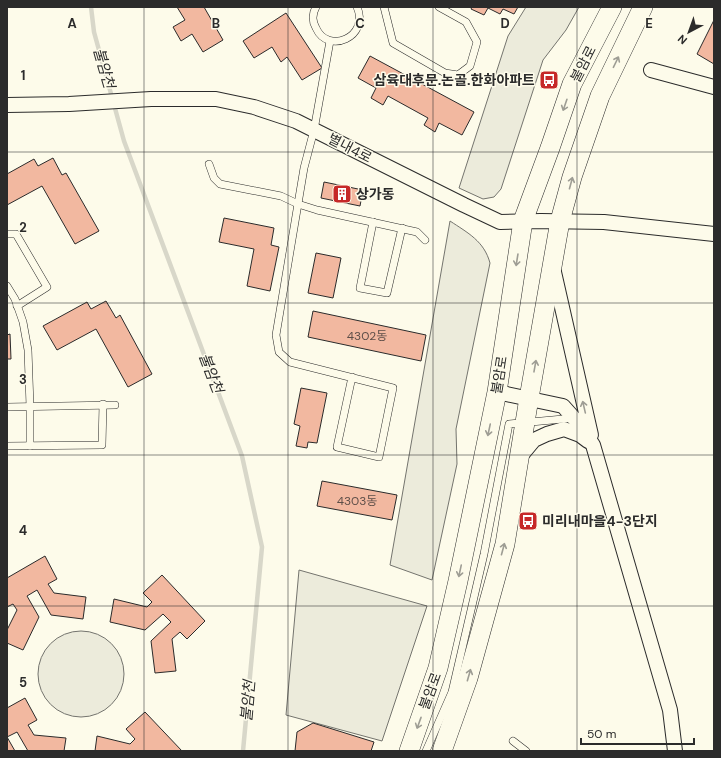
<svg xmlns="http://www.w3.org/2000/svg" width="721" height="758" font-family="'DM Sans','Noto Sans KR',sans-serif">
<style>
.green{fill:#ecebdb;stroke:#74746e}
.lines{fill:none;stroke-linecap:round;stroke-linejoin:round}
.stream{stroke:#d8d7c9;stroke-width:4.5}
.building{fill:#f2b8a0;stroke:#2b2b2b}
.lane-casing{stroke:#2b2b2b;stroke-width:8}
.street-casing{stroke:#2b2b2b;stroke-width:16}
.secondary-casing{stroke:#2b2b2b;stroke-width:20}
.lane{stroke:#fdfbea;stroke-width:7}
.street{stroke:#fdfbea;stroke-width:14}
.secondary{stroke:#fdfbea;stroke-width:19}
.oneway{stroke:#9e9d94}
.grid{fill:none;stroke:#2b2b2b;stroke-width:1;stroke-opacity:0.55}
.labels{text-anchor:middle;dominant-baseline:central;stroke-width:3;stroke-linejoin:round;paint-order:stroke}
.number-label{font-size:12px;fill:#5d4e48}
.street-label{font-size:14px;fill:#2b2b2b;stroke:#fdfbea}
.poi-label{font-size:14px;font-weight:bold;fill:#2b2b2b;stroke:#fdfbea;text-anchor:start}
.water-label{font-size:15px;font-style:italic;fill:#2b2b2b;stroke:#fdfbea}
.grid-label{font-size:13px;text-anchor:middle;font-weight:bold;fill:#2b2b2b;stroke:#fdfbea;stroke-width:3;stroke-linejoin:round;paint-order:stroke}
</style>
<rect width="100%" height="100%" fill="#fdfbea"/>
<g class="green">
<path d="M526,7H579L566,30L543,60L501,189L494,197L483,199L459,188L508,36Z"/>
<path d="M450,221C468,233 484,241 490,263L456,429L457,464L432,580L390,565Z"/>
<path d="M299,570L427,606L382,741L286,715Z"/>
<circle cx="81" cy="674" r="43"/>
</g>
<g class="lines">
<path class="stream" d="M91,7L94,32L124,141L242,456L262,547L243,751"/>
</g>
<g class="building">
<path d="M177,7H204L223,40L203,52L192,34L181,41L173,27L185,20Z"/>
<path d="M472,7H518L514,14L503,9L500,14L488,8L484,15L471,9Z"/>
<path d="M286,13L322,68L302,80L287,57L281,62L272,47L254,58L243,41Z"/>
<path d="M714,20V64L697,54Z"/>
<path d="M370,56L474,112L462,135L439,123L435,132L424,125L428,118L388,96L383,105L371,98L376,88L358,78Z"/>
<path d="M53,158L62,175L66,173L99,231L75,244L42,186L7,205V174L34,159L38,166Z"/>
<path d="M324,182L363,190L360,206L321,198Z"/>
<path d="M224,218L274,228L271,245L279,247L270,291L247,286L254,249L219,242Z"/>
<path d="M316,253L341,258L333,298L308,293Z"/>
<path d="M106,301L116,318L120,315L152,374L128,387L96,329L57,350L43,326L87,302L91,309Z"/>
<path d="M313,311L426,335L421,361L308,337Z"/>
<path d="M10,334L11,359H7V335Z"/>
<path d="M301,388L327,393L317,443L308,442L307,448L296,446L300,426L294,424Z"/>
<path d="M322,481L397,495L392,520L317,506Z"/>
<path d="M45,556L57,579L48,584L54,593L86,597L83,619L51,615L37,590L27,596L39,617L23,650L7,643V630L17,610L13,604L7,607V578Z"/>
<path d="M162,575L205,621L187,639L180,632L172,639L176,671L155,673L151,641L171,622L163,614L145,630L110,622L114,599L147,607L152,602L143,593Z"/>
<path d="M25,698L37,720L28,725L34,735L66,738L64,751H28L17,732L7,737L15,751H7V708Z"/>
<path d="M145,712L182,751H95L97,736L130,744L135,739L126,729Z"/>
<path d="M313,723L374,742L371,751H295L297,732Z"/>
</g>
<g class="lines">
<g class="lane-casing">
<g id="lane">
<path d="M316,7C312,14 312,21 316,28C328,55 370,37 357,7"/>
<path d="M384,7L393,43L445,73L458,75L470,66L477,42L466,22L439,7"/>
<path d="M330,41L314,130L304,168L276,335L279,352L290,362L393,388L379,457L337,447L352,377"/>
<path d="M209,164L214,178L220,184L281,196L298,204L317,210L417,232L425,240"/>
<path d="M373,222L360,288L387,293L402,228"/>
<path d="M7,234H16L47,287L17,306"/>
<path d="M7,286L15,299L23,322L28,350L30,406V446"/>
<path d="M7,407L115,405"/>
<path d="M7,446L102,445L103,404"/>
<path d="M513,741L526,751"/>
<path d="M426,751L452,692L484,554L509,424L574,418"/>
</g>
</g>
<g class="street-casing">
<g id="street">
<path d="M651,70L714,87"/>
<path d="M7,105L69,104L151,99H216L254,107L296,121L464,205L500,222L541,221L604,222L714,234"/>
<path d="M554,272L591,435"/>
<path d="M497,392L563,406L580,425L593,445L670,710L675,751"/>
<path d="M519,458L534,440L547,434L564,429L580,435L588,441"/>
</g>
</g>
<g class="secondary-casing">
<g id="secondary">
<path d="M409,751L438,668L458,581L497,392L523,221L550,148L572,84L612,7"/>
<path d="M442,751L468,678L505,544L529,398L560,221L572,177L600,96L643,7"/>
</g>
</g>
<use href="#lane" class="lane"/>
<use href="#street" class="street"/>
<use href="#secondary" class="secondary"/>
</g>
<defs><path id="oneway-shaft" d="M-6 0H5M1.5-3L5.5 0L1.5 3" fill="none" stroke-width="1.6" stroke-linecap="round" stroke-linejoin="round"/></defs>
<g class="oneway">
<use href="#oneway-shaft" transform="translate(616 62) rotate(-64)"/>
<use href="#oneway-shaft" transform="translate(565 105) rotate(109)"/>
<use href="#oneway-shaft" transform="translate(571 183) rotate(-75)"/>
<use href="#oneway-shaft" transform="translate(517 260) rotate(99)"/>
<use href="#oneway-shaft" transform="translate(535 366) rotate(-80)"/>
<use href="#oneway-shaft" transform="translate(584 407) rotate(-103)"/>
<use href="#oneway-shaft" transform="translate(489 430) rotate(102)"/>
<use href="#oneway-shaft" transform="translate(503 549) rotate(-75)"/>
<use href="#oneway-shaft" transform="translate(460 571) rotate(102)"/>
<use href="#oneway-shaft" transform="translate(469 675) rotate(-74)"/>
<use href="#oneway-shaft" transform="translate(419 723) rotate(110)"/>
</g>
<path class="grid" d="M144,7V751M288,7V751M433,7V751M577,7V751M7,152H714M7,303H714M7,455H714M7,606H714"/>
<defs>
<g id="bus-square" transform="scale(1)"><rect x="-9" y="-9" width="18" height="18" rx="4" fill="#c62828" stroke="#fdfbea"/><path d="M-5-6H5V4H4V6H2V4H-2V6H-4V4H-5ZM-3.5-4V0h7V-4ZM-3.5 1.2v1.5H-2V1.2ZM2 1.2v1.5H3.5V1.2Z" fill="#fff"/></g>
<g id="building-square" transform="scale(1)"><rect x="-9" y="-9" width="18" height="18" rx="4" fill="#c62828" stroke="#fdfbea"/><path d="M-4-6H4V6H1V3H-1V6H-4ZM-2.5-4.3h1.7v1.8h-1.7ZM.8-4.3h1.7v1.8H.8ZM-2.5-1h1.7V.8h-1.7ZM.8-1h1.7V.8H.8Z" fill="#fff"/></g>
</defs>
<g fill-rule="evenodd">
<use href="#bus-square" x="549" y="80"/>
<use href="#building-square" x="342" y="194"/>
<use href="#bus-square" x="528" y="521"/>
</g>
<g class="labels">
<g class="number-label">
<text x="367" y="336">4302동</text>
<text x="357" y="501">4303동</text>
</g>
<g class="street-label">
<text transform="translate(583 64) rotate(-63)">불암로</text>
<text transform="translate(350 148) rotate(27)">별내4로</text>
<text transform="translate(499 375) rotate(-81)">불암로</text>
<text transform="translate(430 691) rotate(-70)">불암로</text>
</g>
<g class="poi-label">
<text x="535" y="80" text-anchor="end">삼육대후문.논골.한화아파트</text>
<text x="356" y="194">상가동</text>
<text x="542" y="521">미리내마을4-3단지</text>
</g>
<g class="water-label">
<text transform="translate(104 68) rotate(74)">불암천</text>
<text transform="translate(211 373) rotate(69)">불암천</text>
<text transform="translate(248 701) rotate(-85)">불암천</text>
</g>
</g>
<g class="grid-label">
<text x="72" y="28">A</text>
<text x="216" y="28">B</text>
<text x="360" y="28">C</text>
<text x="505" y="28">D</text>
<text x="649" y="28">E</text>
<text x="23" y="80">1</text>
<text x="23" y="232">2</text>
<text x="23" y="384">3</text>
<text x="23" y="535">4</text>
<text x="23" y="687">5</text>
</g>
<rect width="721" height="758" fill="none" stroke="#2b2b2b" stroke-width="16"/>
<g transform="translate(689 32) rotate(221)" stroke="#fdfbea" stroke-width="3" paint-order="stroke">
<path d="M0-3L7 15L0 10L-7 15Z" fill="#2b2b2b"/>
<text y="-6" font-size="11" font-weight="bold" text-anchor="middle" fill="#2b2b2b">N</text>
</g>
<path d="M581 738v6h113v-6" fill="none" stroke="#2b2b2b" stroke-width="2"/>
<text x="587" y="738" font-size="12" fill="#2b2b2b" stroke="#fdfbea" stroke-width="3" paint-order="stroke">50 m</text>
</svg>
